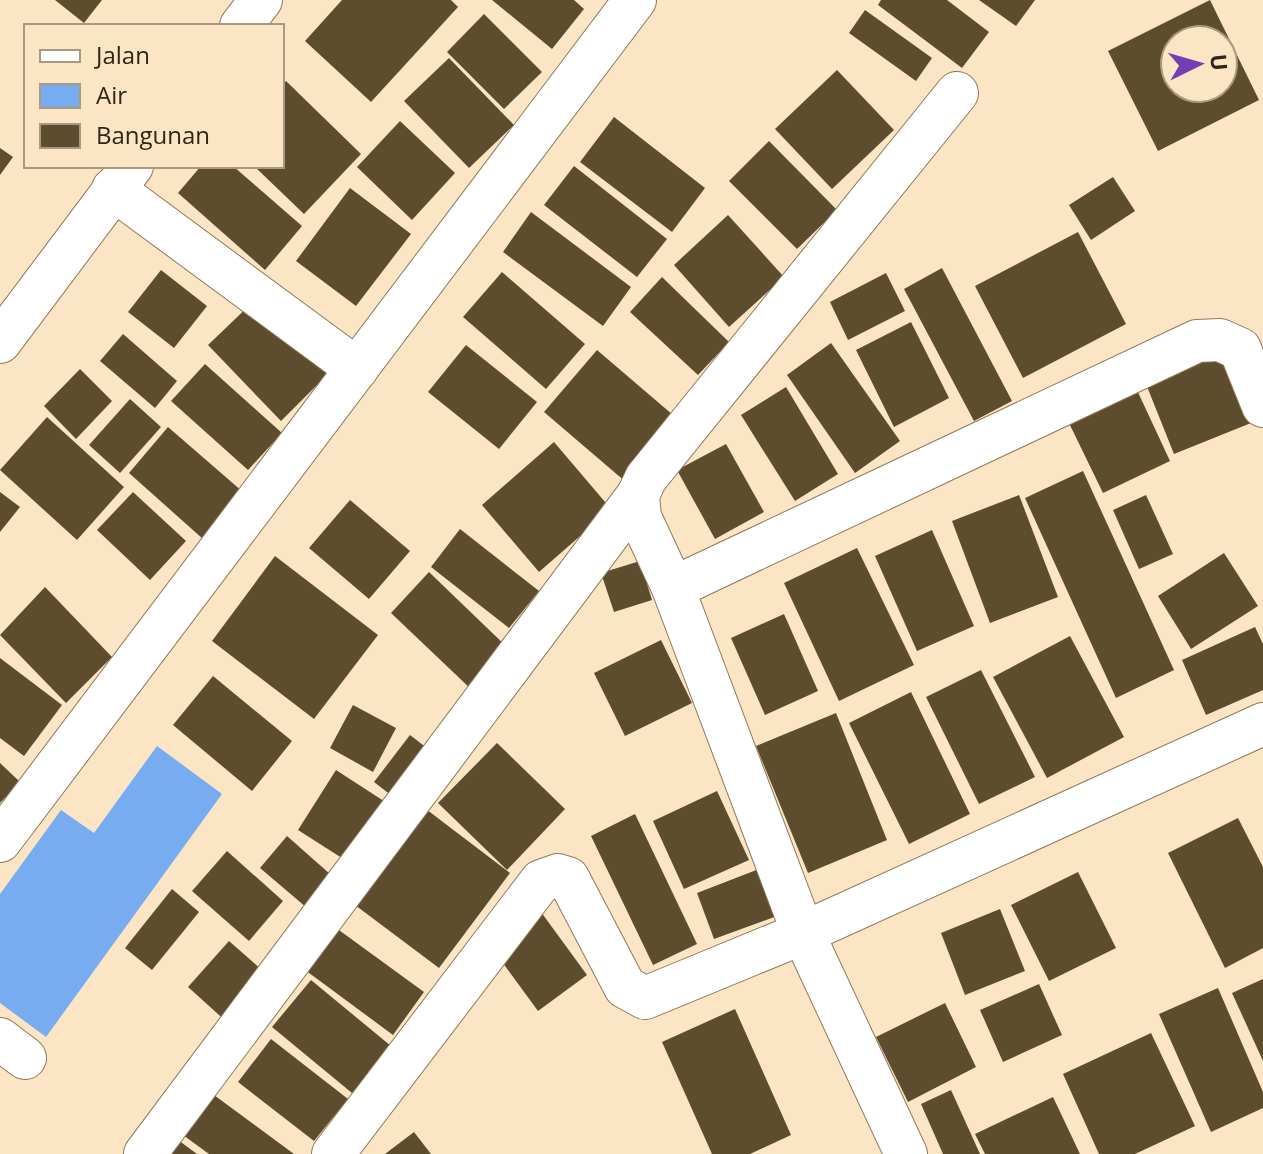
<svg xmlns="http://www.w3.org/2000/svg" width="1263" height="1154" font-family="'Open Sans',sans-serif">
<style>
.water{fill:#78acf1}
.building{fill:#5e4c2f;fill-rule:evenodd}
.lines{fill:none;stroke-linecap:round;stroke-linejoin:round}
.minor-casing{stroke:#8d7a5b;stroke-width:44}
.minor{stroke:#fff;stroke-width:42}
</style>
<rect width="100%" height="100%" fill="#fbe5c4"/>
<path class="water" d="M157,746L222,794L46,1037L0,1003V894L61,810L94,833Z"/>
<g class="building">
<path d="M55,0H102L84,23Z"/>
<path d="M342,0H451L458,7L371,102L305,41Z"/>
<path d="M492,0H574L584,9L552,49Z"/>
<path d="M881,0H947L989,32L962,68L878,5Z"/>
<path d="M979,0H1035L1016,26Z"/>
<path d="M1210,0L1259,100L1158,151L1108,51ZM1175,40H1223V88H1175Z"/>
<path d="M865,10L932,58L916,81L849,33Z"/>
<path d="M484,14L542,72L504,109L447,52Z"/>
<path d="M449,58L514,125L469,168L404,101Z"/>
<path d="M837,70L894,130L832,189L775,129Z"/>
<path d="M286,81L361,154L304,214L254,166H282V85Z"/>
<path d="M614,117L705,188L672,232L580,162Z"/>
<path d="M400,121L455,173L412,220L357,167Z"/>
<path d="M769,141L837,210L797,249L729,181Z"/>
<path d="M0,148L13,157L0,175Z"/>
<path d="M201,166H233L302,226L265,270L178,193Z"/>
<path d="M574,166L667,239L637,277L544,205Z"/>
<path d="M1113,177L1135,211L1091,240L1069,205Z"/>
<path d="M350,188L411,234L356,306L296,261Z"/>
<path d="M531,212L631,287L603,326L503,252Z"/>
<path d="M728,215L784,277L729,327L674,265Z"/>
<path d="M1078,232L1126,324L1023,378L975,286Z"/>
<path d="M942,268L1012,401L974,421L904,289Z"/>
<path d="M161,270L207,306L174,348L128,312Z"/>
<path d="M502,272L585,344L546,389L463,317Z"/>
<path d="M886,273L905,311L848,340L830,302Z"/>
<path d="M662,277L729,342L698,375L630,312Z"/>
<path d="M256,299L328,374L281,421L208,345Z"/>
<path d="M911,322L949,398L894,427L856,350Z"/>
<path d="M123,334L177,381L155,408L100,361Z"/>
<path d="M831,343L900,441L855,473L787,375Z"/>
<path d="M466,345L537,402L499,449L428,392Z"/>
<path d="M597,350L680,421L627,483L544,412Z"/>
<path d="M1223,353L1251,423L1174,454L1146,384Z"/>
<path d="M205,364L282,433L248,470L171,401Z"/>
<path d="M80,369L112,401L76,439L44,406Z"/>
<path d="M786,387L838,474L795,501L741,415Z"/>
<path d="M1136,388L1170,461L1103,493L1068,421Z"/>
<path d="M130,399L161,427L120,473L89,445Z"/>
<path d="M47,417L124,487L77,540L0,470Z"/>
<path d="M168,427L243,492L203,539L129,473Z"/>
<path d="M554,442L611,509L539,572L482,505Z"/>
<path d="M726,444L764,512L715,539L677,470Z"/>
<path d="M1083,471L1174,670L1116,698L1025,498Z"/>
<path d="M0,492L20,507L0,532Z"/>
<path d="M133,492L186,541L150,580L97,530Z"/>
<path d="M1019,495L1058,597L990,623L952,521Z"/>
<path d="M1146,495L1173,554L1139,569L1113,510Z"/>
<path d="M350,500L410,551L369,599L309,548Z"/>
<path d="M460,529L539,591L509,628L431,567Z"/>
<path d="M932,530L974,626L917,651L875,556Z"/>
<path d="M857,548L914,665L839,701L784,583Z"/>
<path d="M1224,553L1258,606L1191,649L1158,596Z"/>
<path d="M275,556L378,635L314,719L212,641Z"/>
<path d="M640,561L652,600L614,612L601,573Z"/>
<path d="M429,572L511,651L473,691L391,613Z"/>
<path d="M45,587L112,657L66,703L0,635Z"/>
<path d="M784,614L818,691L765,715L731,638Z"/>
<path d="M1255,627L1263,644V690L1206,715L1182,660Z"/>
<path d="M1070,636L1124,737L1047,778L993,677Z"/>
<path d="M661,640L692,703L625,736L594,673Z"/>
<path d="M0,658L62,705L24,756L0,738Z"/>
<path d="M981,670L1035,777L979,804L926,697Z"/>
<path d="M213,676L292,741L252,791L173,725Z"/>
<path d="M911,692L970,814L909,844L849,723Z"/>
<path d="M353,705L396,728L373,772L330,748Z"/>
<path d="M836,713L887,840L808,873L756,746Z"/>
<path d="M410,735L432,752L396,799L374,782Z"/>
<path d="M497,743L565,809L507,870L438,803Z"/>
<path d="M0,763L20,782L0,803Z"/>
<path d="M336,770L393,807L356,867L298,830Z"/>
<path d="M717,791L749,860L684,889L653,821Z"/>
<path d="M422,806L510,873L439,968L351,902Z"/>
<path d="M635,814L697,944L653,965L591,836Z"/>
<path d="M1238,818L1263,867V948L1225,968L1168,853Z"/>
<path d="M287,836L339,882L313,913L260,868Z"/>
<path d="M227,851L283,901L249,941L192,891Z"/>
<path d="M759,869L777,916L714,939L697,893Z"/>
<path d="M1078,872L1116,948L1049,981L1011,905Z"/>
<path d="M172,889L199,912L152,970L125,948Z"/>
<path d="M1000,909L1025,971L965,995L941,933Z"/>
<path d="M541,912L587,975L538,1011L492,948Z"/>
<path d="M332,925L424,992L393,1035L301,967Z"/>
<path d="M229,941L270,977L229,1024L188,987Z"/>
<path d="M1263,979V1061L1232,993Z"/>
<path d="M311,980L391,1046L352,1093L272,1027Z"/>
<path d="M1039,984L1062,1035L1003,1062L980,1010Z"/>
<path d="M1218,988L1263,1092V1108L1211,1132L1159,1014Z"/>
<path d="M945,1003L976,1067L908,1102L876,1037Z"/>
<path d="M735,1009L791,1135L750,1154H712L662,1042Z"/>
<path d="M1151,1033L1195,1126L1135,1154H1099L1063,1074Z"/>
<path d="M271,1039L348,1099L314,1141L238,1082Z"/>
<path d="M951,1090L980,1154H943L921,1104Z"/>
<path d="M214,1095L294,1154H209L183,1135Z"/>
<path d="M1053,1097L1080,1154H985L975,1134Z"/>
<path d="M414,1132L431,1154H385Z"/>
<path d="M174,1137L197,1154H163Z"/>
</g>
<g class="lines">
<g class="minor-casing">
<g id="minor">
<path d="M241,26L261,0"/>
<path d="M113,189L357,369"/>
<path d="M0,342L132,166"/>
<path d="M673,588L1197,341L1220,340L1240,349L1263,406"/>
<path d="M0,841L635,0"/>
<path d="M0,1039L25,1058"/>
<path d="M145,1154L638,495"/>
<path d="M333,1154L541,881L558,875L568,878L625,987L645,998L803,933L1263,724"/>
<path d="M906,1154L803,933L673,588L640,517L638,495L646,478L957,93"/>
</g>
</g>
<use href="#minor" class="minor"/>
</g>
<rect x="24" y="24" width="260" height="144" fill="#fbe5c4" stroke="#a99980" stroke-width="2"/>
<rect x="40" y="50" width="40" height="12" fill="#ffffff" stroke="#a99980" stroke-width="2"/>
<text x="96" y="64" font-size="24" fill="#2e2619">Jalan</text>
<rect x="40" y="84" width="40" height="24" fill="#78acf1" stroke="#a99980" stroke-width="2"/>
<text x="96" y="104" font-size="24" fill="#2e2619">Air</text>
<rect x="40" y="124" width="40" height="24" fill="#5e4c2f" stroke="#a99980" stroke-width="2"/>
<text x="96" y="144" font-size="24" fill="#2e2619">Bangunan</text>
<g transform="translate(1199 64) rotate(85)"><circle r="38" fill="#fbe5c4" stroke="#a99980" stroke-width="2"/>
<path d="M0-6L14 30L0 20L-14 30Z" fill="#753db4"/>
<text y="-12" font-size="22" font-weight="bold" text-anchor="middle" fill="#2e2619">U</text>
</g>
</svg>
